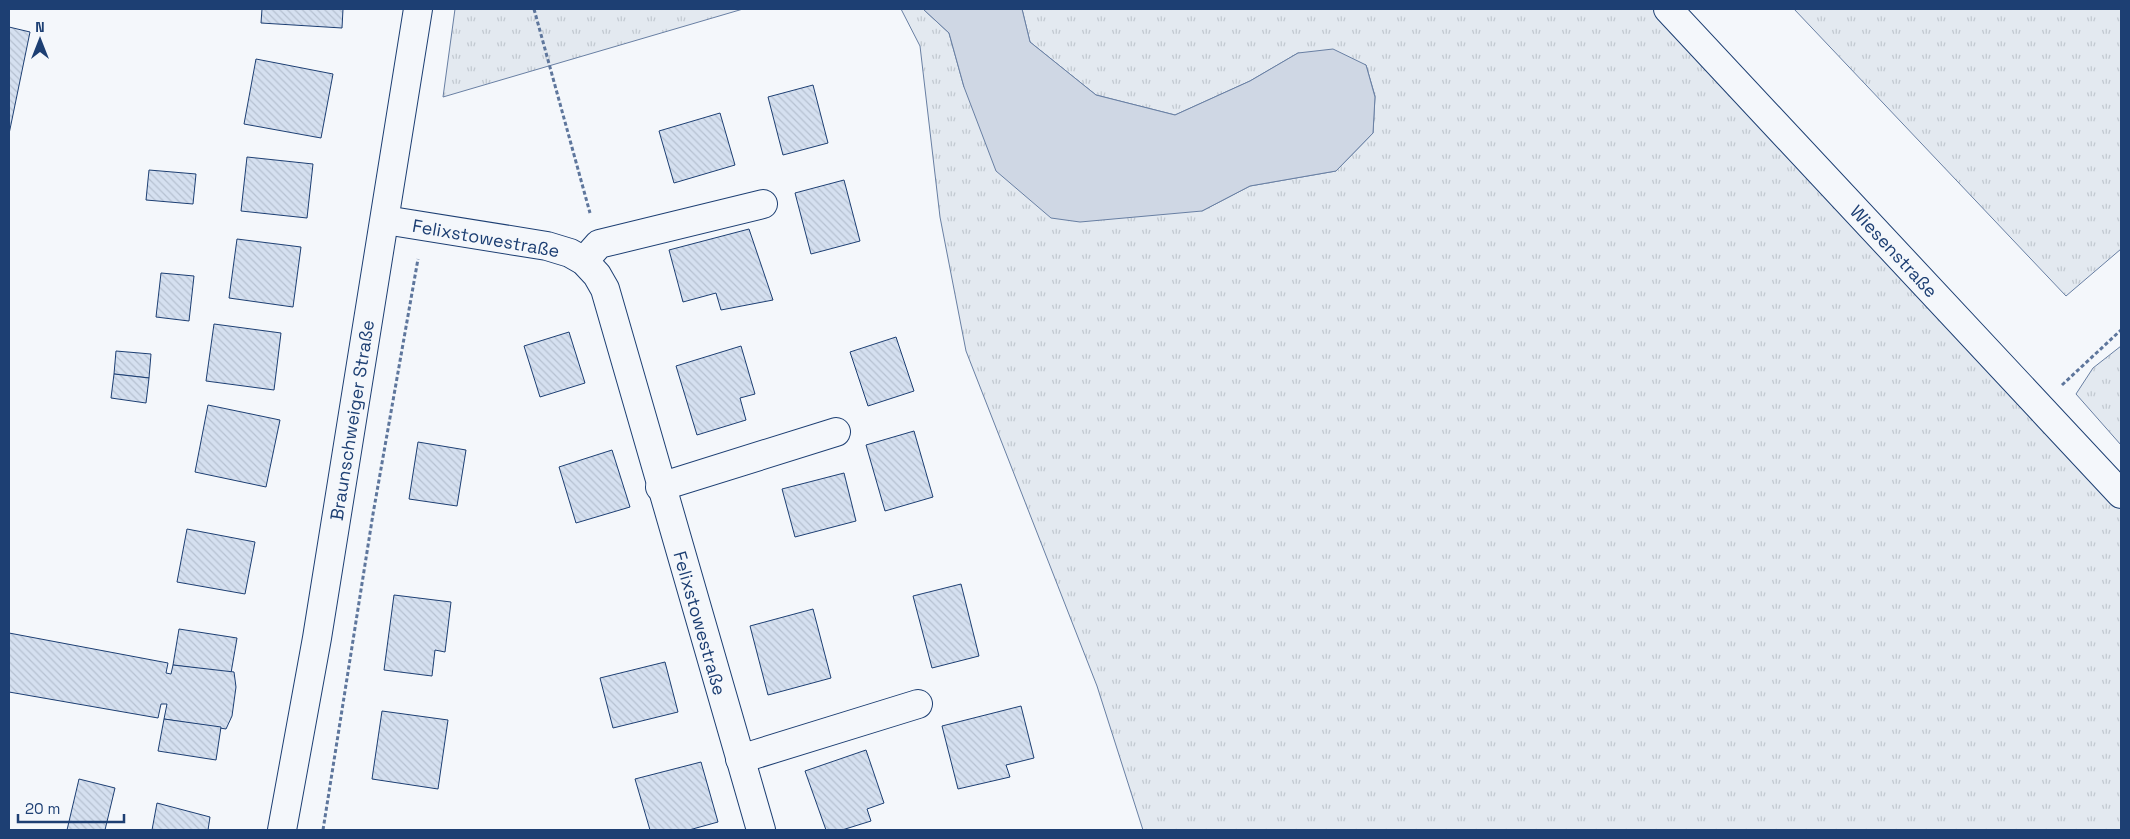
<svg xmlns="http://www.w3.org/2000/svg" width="2130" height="839" font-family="'Space Grotesk',sans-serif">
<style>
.grass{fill:url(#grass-tufts);stroke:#687fa3}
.water{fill:#cfd7e4;stroke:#687fa3}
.building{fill:url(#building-back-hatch);stroke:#1d3f73}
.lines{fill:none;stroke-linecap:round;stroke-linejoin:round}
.minor-casing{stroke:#1d3f73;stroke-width:30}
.major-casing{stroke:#1d3f73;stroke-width:30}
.path{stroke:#5e769c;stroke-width:3;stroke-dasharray:4 2.5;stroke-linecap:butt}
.minor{stroke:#f4f7fb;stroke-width:28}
.major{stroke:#f4f7fb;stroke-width:28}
.labels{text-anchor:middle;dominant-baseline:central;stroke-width:4;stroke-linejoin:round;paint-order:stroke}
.street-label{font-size:18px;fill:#1d3f73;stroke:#f4f7fb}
</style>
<defs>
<pattern id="grass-tufts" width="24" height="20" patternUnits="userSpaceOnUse" patternTransform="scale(1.25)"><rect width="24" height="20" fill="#e3e9f0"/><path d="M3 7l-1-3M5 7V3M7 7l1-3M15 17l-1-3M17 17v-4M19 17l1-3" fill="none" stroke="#c2c9d1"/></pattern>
<pattern id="building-back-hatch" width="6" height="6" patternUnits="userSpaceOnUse" patternTransform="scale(1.25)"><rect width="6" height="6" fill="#d5e0f0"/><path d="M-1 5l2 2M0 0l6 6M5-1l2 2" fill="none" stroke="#b6c1d1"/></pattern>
</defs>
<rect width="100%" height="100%" fill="#f4f7fb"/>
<g class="grass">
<path d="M455,9H743L443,97Z"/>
<path d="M901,9H923L949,33L964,87L1202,211L1250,186L1336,171L1373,133L1375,96L1366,65L1298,53L1250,81L1175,115L1096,95L1030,42L1022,9H1660L2121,503V830H1143L1097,686L966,351L940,217L920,46Z"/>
<path d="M1794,9H2121V249L2066,296Z"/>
<path d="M2121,346V445L2076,394L2093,368Z"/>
</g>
<path class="water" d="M923,9H1022L1030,42L1096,95L1175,115L1250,81L1298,53L1333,49L1366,65L1375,97L1373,133L1336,171L1250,186L1202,211L1080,222L1051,218L996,171L964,87L949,33Z"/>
<g class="building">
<path d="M262,9H343L342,28L261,23Z"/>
<path d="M9,27L30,32L9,134Z"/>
<path d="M256,59L333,74L321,138L244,124Z"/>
<path d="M813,85L828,143L783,155L768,97Z"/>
<path d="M720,113L735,165L674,183L659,131Z"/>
<path d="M247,157L313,164L307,218L241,211Z"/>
<path d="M149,170L196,174L193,204L146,200Z"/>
<path d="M844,180L860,241L811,254L795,193Z"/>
<path d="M749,229L773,300L721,310L716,293L683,302L669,250Z"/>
<path d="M237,239L301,247L293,307L229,298Z"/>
<path d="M161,273L194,276L189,321L156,317Z"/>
<path d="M214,324L281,333L274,390L206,381Z"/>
<path d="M569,332L585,383L540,397L524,346Z"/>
<path d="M896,337L914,391L868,406L850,352Z"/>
<path d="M741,346L755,394L740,398L746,420L697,435L676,366Z"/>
<path d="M116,351L151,354L149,378L114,374Z"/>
<path d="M114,374L149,378L146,403L111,398Z"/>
<path d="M208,405L280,420L266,487L195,472Z"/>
<path d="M914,431L933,497L885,511L866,445Z"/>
<path d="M418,442L466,450L457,506L409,499Z"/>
<path d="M612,450L630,507L576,523L559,467Z"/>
<path d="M844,473L856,521L795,537L782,489Z"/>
<path d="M187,529L255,542L245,594L177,582Z"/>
<path d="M961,584L979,656L932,668L913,596Z"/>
<path d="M394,595L451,602L445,652L435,650L432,676L384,670Z"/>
<path d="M813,609L831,678L768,695L750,626Z"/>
<path d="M179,629L237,638L231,673L173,665Z"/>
<path d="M9,633L168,663L166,673L171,674L173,665L234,672L236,687L232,716L226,729L164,719L167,704H161L158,718L9,692Z"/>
<path d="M665,662L678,712L613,728L600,678Z"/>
<path d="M1021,706L1034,758L1006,765L1010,777L958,789L942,726Z"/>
<path d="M382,711L448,720L438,789L372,779Z"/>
<path d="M164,719L221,727L216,760L158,751Z"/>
<path d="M866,750L884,803L867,809L871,821L842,830H826L805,771Z"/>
<path d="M701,762L718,822L689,830H650L635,779Z"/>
<path d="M79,779L115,788L105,830H67Z"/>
<path d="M157,803L210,817L208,830H152Z"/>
</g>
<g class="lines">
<g class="minor-casing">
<g id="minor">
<path d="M1668,9L2121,494"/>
<path d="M385,220L547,246L570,253L584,261L597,275L605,289L761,830"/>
<path d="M584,261L599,244L763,204"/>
<path d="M660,487L836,432"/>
<path d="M740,759L918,704"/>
</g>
</g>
<g class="major-casing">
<path id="major" d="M282,830L317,638L418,9"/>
</g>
<g class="path">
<path d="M534,9L590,213"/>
<path d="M2062,385L2121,330"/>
<path d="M323,830L373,514L418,259"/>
</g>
<use href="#minor" class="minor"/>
<use href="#major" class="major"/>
</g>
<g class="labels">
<g class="street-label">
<text transform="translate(486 238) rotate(10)">Felixstowestraße</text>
<text transform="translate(1894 251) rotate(47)">Wiesenstraße</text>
<text transform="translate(352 420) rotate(-81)">Braunschweiger Straße</text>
<text transform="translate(700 623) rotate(74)">Felixstowestraße</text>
</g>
</g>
<rect width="2130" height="839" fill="none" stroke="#1d3f73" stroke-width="20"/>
<g transform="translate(40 40)" stroke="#f4f7fb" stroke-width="4" paint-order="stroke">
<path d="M0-4L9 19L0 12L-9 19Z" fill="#1d3f73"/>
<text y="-8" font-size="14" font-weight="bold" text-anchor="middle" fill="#1d3f73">N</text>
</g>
<path d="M18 814v8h106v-8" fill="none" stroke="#1d3f73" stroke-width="2.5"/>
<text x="25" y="814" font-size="15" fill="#1d3f73" stroke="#f4f7fb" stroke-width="4" paint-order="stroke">20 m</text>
</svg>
